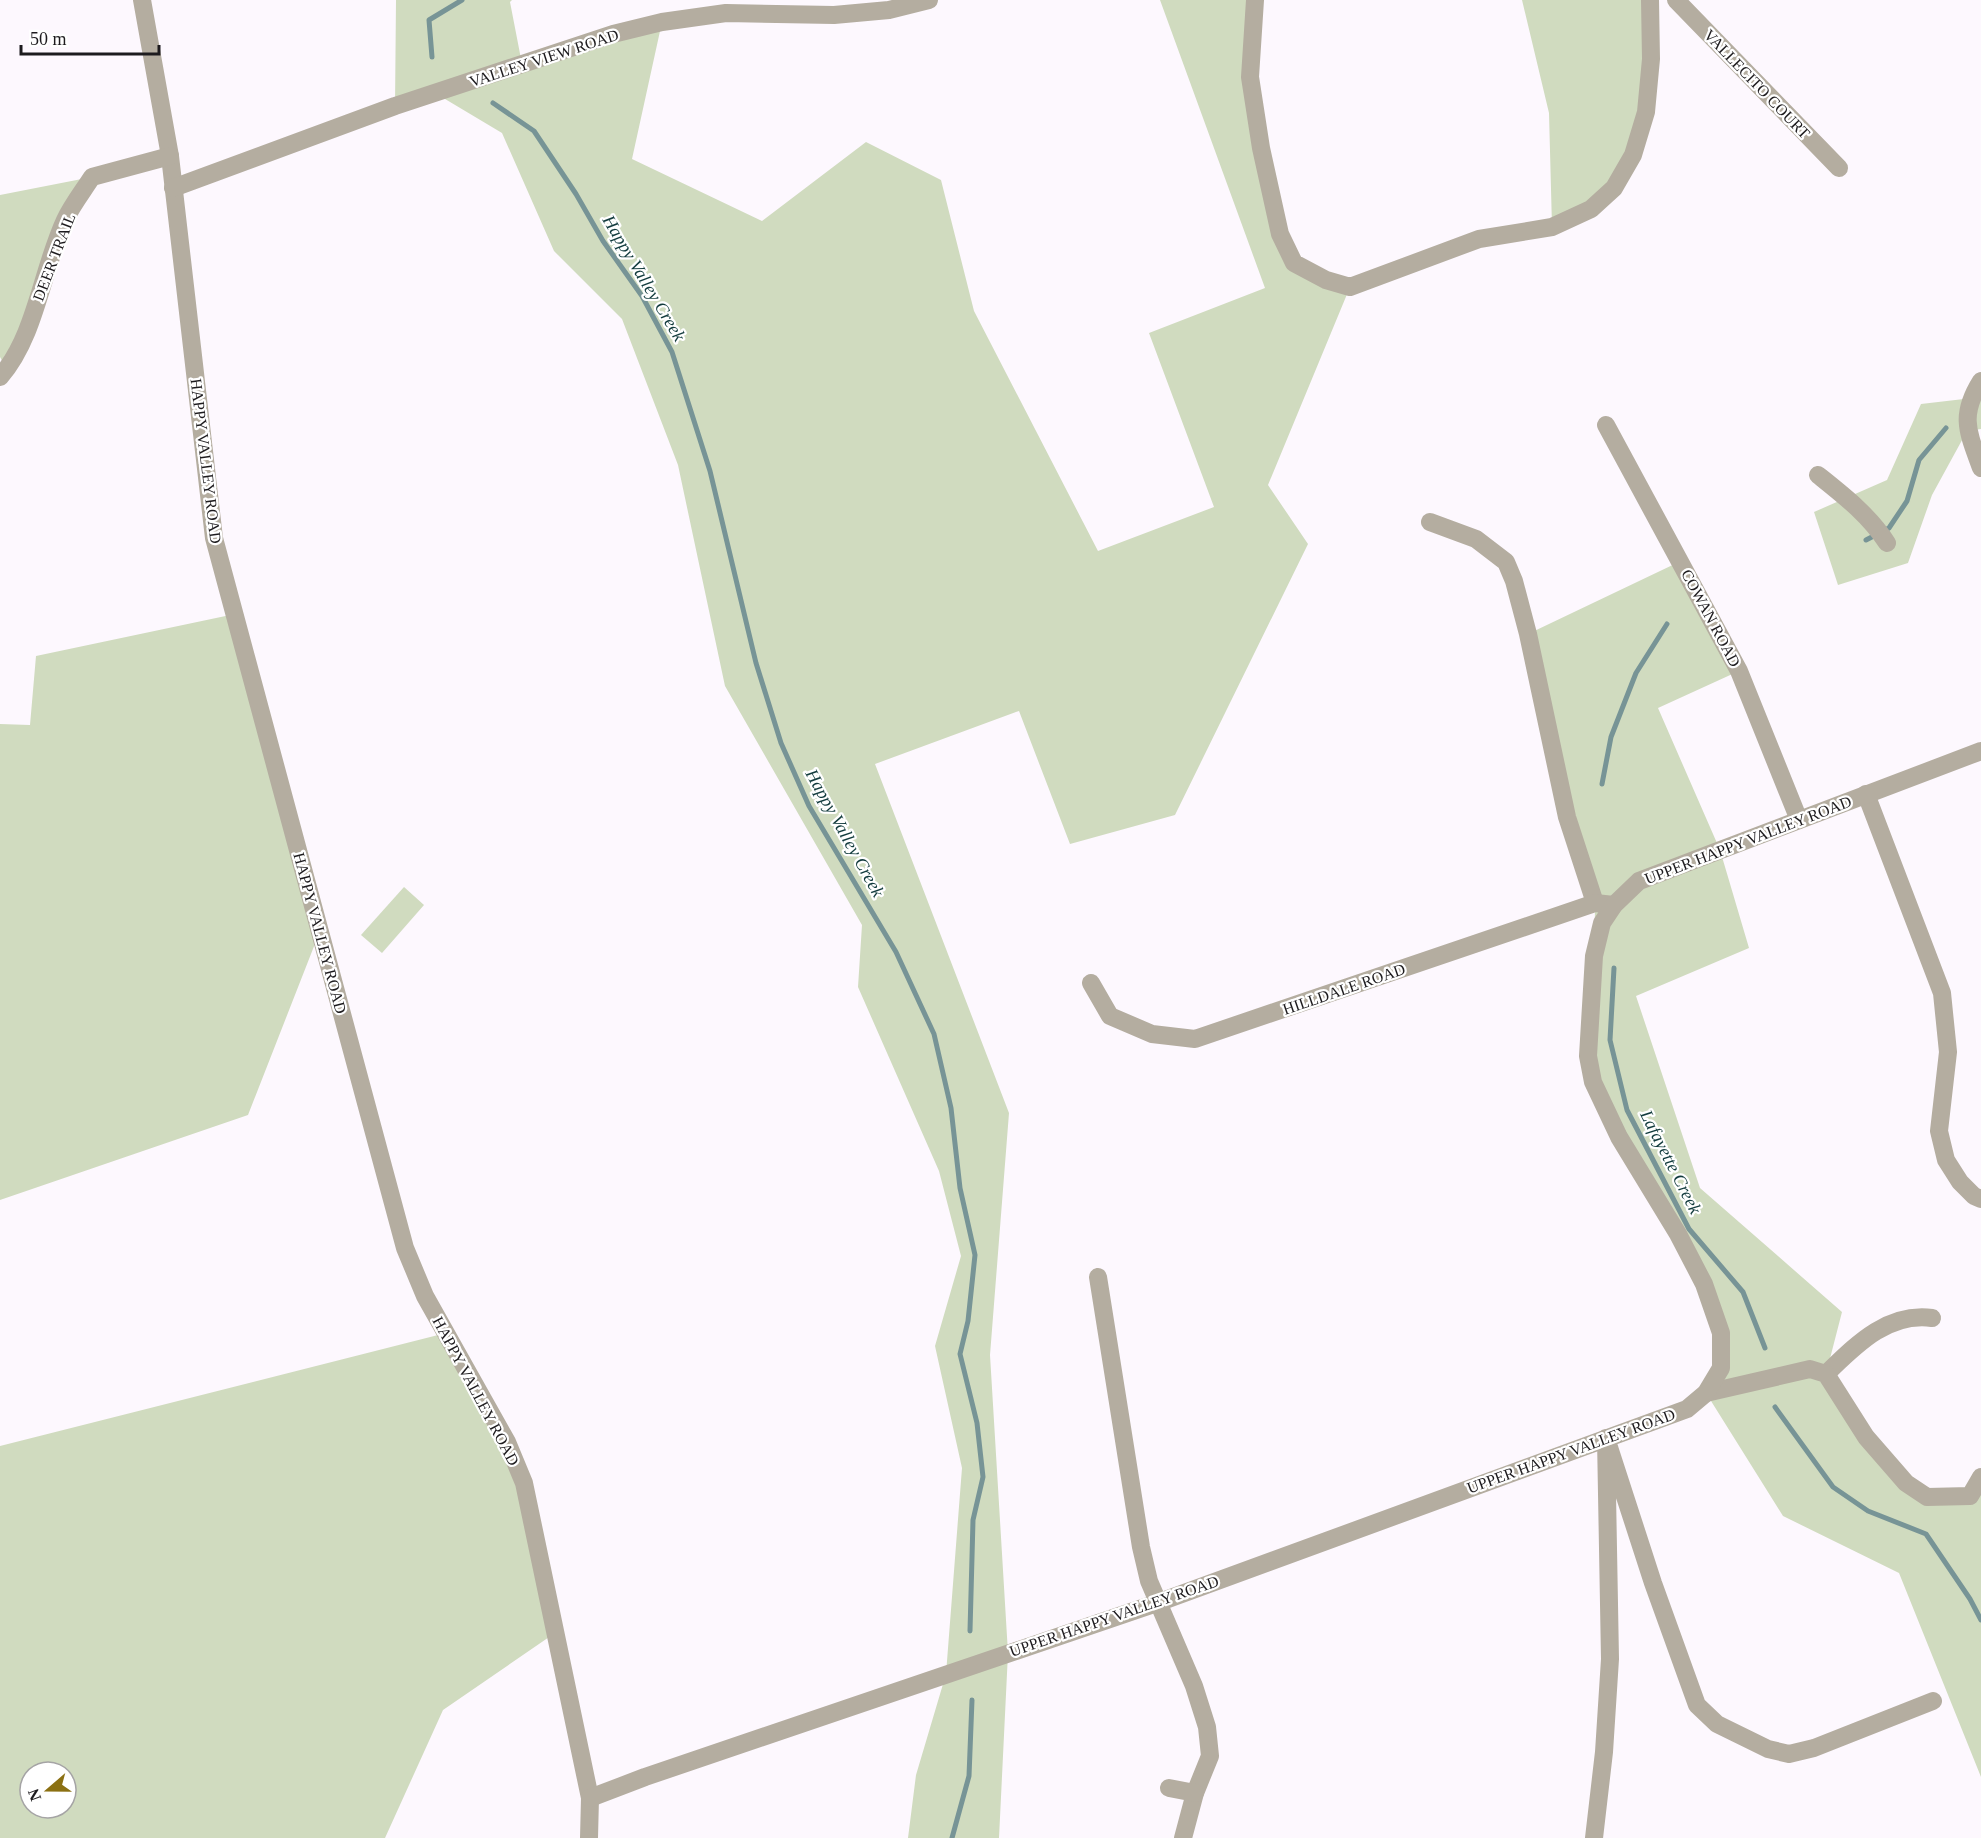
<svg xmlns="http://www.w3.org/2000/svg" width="1981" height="1838" font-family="'Times New Roman',serif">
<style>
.green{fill:#d0dbbf;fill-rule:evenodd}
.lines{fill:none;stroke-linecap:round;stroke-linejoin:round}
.stream{stroke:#779496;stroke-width:5}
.minor{stroke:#b4ada0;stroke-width:18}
.labels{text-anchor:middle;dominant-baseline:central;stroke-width:4.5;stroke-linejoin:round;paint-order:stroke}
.street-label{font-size:16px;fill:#1d1b1e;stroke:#fff}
.water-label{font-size:18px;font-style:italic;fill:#123b3d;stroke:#fff}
</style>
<rect width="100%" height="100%" fill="#fdf8fe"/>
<g class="green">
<path d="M396,0H512L510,2L522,64L662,22L632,159L762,221L866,142L941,180L974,311L1098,551L1214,507L1149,333L1265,288L1160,0H1255L1250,77L1294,263L1350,287L1268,485L1308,544L1175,815L1070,844L1019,711L875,764L1009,1113L990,1355L1008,1653L999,1838H908L916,1775L946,1674L962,1468L935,1346L961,1256L939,1171L858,987L862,925L725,686L678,465L622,319L554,251L502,133L435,93L395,106Z"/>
<path d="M1522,0H1650L1646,112L1614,188L1552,227L1549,113Z"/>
<path d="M92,177L7,370L0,357V195Z"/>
<path d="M1981,397V429L1967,431L1932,495L1908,563L1838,585L1814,512L1887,480L1921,404Z"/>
<path d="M1681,561L1739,671L1658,708L1720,850L1749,948L1636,996L1700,1188L1842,1312L1826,1374L1906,1483L1956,1497L1981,1477V1777L1899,1573L1783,1516L1706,1393L1721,1333L1593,1082L1595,903L1528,634Z"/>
<path d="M235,614L320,931L248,1115L0,1200V724L30,725L36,656Z"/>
<path d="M404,887L424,905L382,953L361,935Z"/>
<path d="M446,1333L507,1442L555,1633L443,1710L385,1838H0V1446ZM30,1772H66V1808H30Z"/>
</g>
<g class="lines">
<g class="stream">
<path d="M432,57L429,20L462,0"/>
<path d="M493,103L534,131L576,194L603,241L642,296L672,352L710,471L756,663L781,743L809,806L896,952L934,1034L951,1108L960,1188L975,1255L968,1321L960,1354L977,1423L983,1477L973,1520L970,1631"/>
<path d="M1866,540L1889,528L1907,501L1919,460L1946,428"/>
<path d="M1602,784L1611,737L1636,673L1667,624"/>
<path d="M1614,968L1610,1040L1627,1110L1689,1229L1743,1292L1765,1348"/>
<path d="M1775,1407L1833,1487L1868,1511L1926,1534L1970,1599L1981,1620"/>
<path d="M952,1838L969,1776L972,1700"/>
</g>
<g class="minor">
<path d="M142,0L170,156L214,538L405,1248L425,1296L507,1442L524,1483L590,1798L589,1838"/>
<path d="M1255,0L1250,77L1261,148L1280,234L1294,263L1326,280L1350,287L1479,239L1552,227L1591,209L1614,188L1633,155L1646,112L1651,59L1650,0"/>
<path d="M1676,0L1839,168"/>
<path d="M173,188L395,106L613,34L662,22L726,13L834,15L889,10L929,0"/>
<path d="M0,377C36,336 42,269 65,220C72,205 83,191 92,177L170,156"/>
<path d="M1981,381C1959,416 1968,432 1981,468"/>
<path d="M1606,425L1739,671L1799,820"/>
<path d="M1818,475C1843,495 1869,515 1887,543"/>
<path d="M1430,522L1476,539L1506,562L1514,581L1528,634L1567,817L1595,903"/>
<path d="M1866,794L1942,993L1948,1052L1939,1131L1946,1160L1960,1182L1974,1196L1981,1199"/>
<path d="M1091,983L1110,1016L1152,1034L1195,1039L1595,903L1614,905"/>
<path d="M1098,1277L1141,1547L1149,1581L1194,1686L1207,1727L1210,1756L1195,1793L1183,1838"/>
<path d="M1826,1374C1855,1346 1887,1312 1932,1318"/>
<path d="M1706,1393L1810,1369L1826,1374L1866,1437L1906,1483L1927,1497L1970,1496L1981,1477"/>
<path d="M1169,1788L1195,1793"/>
<path d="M590,1798L645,1777L1157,1603L1687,1409L1706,1393L1721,1368V1333L1704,1284L1678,1234L1619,1137L1593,1082L1588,1056L1594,956L1602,923L1614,905L1639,881L1981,751"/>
<path d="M1594,1838L1604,1752L1610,1659L1606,1438L1653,1583L1697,1705L1717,1724L1768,1749L1789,1754L1814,1748L1933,1701"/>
</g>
</g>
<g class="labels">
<g class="street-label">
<text transform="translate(544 58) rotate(-18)">VALLEY VIEW ROAD</text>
<text transform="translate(1757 84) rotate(46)">VALLECITO COURT</text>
<text transform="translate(54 257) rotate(-69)">DEER TRAIL</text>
<text transform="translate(206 461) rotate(83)">HAPPY VALLEY ROAD</text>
<text transform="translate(1711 618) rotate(62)">COWAN ROAD</text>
<text transform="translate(1748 840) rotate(-21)">UPPER HAPPY VALLEY ROAD</text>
<text transform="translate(320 933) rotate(75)">HAPPY VALLEY ROAD</text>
<text transform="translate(1344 989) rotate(-19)">HILLDALE ROAD</text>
<text transform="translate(476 1391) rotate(62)">HAPPY VALLEY ROAD</text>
<text transform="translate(1571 1451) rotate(-20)">UPPER HAPPY VALLEY ROAD</text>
<text transform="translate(1114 1616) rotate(-19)">UPPER HAPPY VALLEY ROAD</text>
</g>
<g class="water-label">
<text transform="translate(644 278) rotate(59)">Happy Valley Creek</text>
<text transform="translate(845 833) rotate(61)">Happy Valley Creek</text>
<text transform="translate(1671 1162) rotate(63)">Lafayette Creek</text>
</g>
</g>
<g transform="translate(48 1790) rotate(250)"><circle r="28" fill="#ffffff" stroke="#a5a4a5" stroke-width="1.5"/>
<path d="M0-4.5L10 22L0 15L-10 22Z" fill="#8b7012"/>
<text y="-9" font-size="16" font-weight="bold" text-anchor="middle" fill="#1d1b1e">N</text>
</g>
<path d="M21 45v9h138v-9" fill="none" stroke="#1d1b1e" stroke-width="3"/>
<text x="30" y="45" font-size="18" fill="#1d1b1e" stroke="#ffffff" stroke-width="4.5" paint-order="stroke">50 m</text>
</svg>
